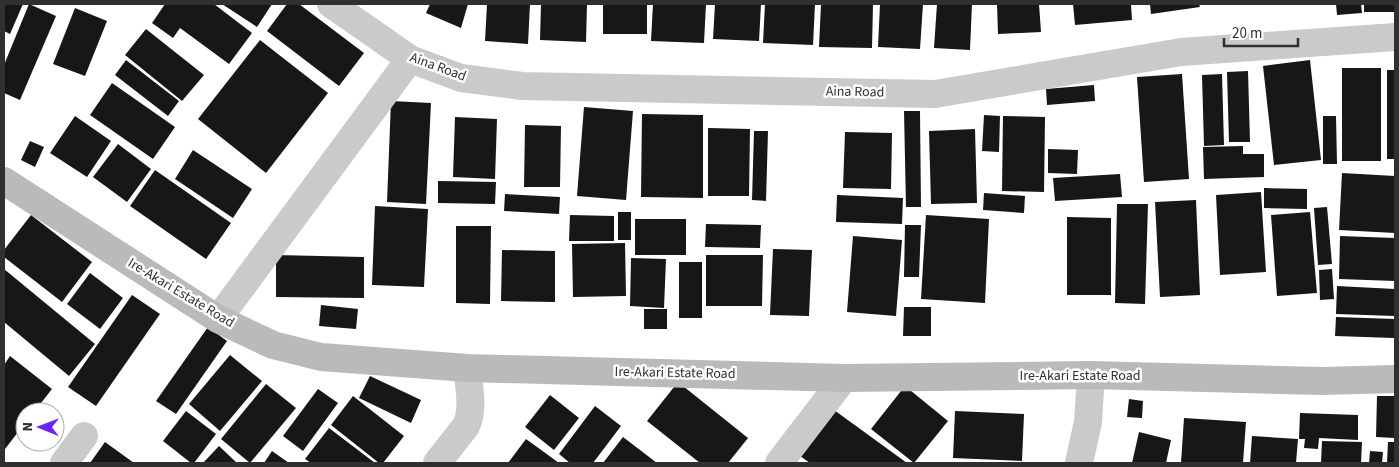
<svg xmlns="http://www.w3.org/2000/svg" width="1399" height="467" font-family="'Source Sans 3',sans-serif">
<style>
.building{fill:#171717}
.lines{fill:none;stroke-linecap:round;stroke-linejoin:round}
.street{stroke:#cacaca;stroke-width:28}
.secondary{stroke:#bababa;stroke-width:28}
.labels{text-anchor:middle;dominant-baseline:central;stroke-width:5;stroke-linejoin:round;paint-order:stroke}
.street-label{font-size:14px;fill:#303030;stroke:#fff}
</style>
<rect width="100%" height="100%" fill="#fff"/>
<g class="building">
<path d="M4,4H23L10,34L4,31Z"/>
<path d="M29,4L56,16L20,100L4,93V65Z"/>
<path d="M165,4H214L252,33L229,64L180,28L173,38L152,23Z"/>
<path d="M222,4H272L257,27Z"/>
<path d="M287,4H299L364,53L339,86L267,31Z"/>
<path d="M430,4H468L461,28L426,13Z"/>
<path d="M487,4H530L528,44L485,41Z"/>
<path d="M541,4H587L586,42L540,40Z"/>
<rect x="603" y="4" width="44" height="30"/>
<path d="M653,4H706L704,43L651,41Z"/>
<path d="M715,4H761L759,41L713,39Z"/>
<path d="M765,4H815L813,45L763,43Z"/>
<path d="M821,4H873L872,48L819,47Z"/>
<path d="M880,4H923L920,49L878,47Z"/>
<path d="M937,4H972L970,50L934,48Z"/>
<path d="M997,4H1039L1041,32L998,34Z"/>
<path d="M1073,4H1131L1132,20L1075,25Z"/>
<path d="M1150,4H1199L1200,7L1151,14Z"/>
<path d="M1336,4H1361L1362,13L1337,15Z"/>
<rect x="1364" y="4" width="31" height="8"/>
<path d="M75,8L107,21L85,76L53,64Z"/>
<path d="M146,29L204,75L182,101L125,55Z"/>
<path d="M260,40L328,93L266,173L198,119Z"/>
<path d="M126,60L179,101L168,116L115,75Z"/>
<path d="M1310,60L1321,160L1274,165L1263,66Z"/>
<rect x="1342" y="68" width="39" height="93"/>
<rect x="1387" y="70" width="8" height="89"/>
<path d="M1248,71L1250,142H1229L1227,72Z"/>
<path d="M1182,74L1189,179L1144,182L1137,77Z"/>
<path d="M1222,74L1224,145L1204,146L1202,75Z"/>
<path d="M112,83L175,127L153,159L90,115Z"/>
<path d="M1094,85L1095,101L1047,105L1046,89Z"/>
<path d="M391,101L431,103L426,204L387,202Z"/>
<path d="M584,107L633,111L626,200L577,196Z"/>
<path d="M904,111H920L921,207H906Z"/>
<path d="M642,114L703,115V198L641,197Z"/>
<path d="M984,115L1000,116L999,152L982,151Z"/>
<path d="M75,116L111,141L87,177L50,153Z"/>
<path d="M1003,116L1045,117L1044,192L1002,191Z"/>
<path d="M1323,116H1336L1337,164H1323Z"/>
<path d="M455,117L497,119L495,179L453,177Z"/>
<path d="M525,125L561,126L560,187H524Z"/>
<path d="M708,128L750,129L749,196H708Z"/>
<path d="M975,129L977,203L931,204L929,131Z"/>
<path d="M754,131H768L766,201L752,200Z"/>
<path d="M845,132L892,133L891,189L843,188Z"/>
<path d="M30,141L44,147L35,167L21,160Z"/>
<path d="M118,144L151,169L127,202L93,177Z"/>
<path d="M1243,146V154H1264V177L1204,179L1203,147Z"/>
<path d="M1048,149L1078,150L1077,174L1048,173Z"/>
<path d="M193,150L252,189L233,218L175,179Z"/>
<path d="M155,170L231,223L206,259L130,206Z"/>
<path d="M1342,173L1395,176V233L1339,230Z"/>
<path d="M1120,174L1122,197L1055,201L1053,178Z"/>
<path d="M438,181L496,182L495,204L438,203Z"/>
<path d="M1264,188L1307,189V209L1264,208Z"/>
<path d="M1261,192L1266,272L1220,275L1216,195Z"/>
<path d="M984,193L1025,196L1024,213L983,210Z"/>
<path d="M505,194L560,197L559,214L504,211Z"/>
<path d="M837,195L903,198L902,224L836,222Z"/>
<path d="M1196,200L1200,295L1160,297L1155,202Z"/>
<path d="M1117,204H1148L1145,304L1115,303Z"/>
<path d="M375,206L428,209L424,287L372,285Z"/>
<path d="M1327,207L1332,264L1318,265L1314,208Z"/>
<rect x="618" y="212" width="13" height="28"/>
<path d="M1310,212L1317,293L1277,296L1271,215Z"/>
<path d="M31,215L92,262L62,302L4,257V250Z"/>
<path d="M570,215L614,216V241H569Z"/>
<path d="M926,215L989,219L985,303L921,299Z"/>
<path d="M1067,217L1111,218V295H1067Z"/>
<rect x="635" y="219" width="51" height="36"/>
<path d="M706,224L761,225L760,248L705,247Z"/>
<path d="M905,225H921L919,277H904Z"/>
<path d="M456,226H491L490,304L456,303Z"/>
<path d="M853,236L902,240L896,316L847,312Z"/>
<path d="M1340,236L1395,238V281L1339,279Z"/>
<path d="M625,243L626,296L573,297L572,244Z"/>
<path d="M773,249L812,250L809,316L770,315Z"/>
<path d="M502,250L555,251V302L501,301Z"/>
<path d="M276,255L364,257V298L276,297Z"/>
<path d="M706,255H763L762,306H706Z"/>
<path d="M631,258L666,259L664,308L630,306Z"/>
<rect x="679" y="262" width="23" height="56"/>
<path d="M4,269L95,344L69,376L4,322Z"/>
<path d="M1332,269L1334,299L1320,300L1319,270Z"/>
<path d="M90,273L123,298L100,329L67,304Z"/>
<path d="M1337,286L1395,289V316L1336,314Z"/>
<path d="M132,295L160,314L96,406L68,387Z"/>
<path d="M321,305L358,309L356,329L319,326Z"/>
<path d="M904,307H931V336H903Z"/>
<rect x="644" y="309" width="23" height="20"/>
<path d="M1336,317L1395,319L1394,338L1335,336Z"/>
<path d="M208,327L227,341L176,414L156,401Z"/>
<path d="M230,355L262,381L220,431L189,404Z"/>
<path d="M10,356L52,389L34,412H25V423L5,449L4,365Z"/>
<path d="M370,376L421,400L411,423L359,398Z"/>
<path d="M678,382L748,438L728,463H700L647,421Z"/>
<path d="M266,384L296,408L250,463L221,439Z"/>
<path d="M905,386L948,421L914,463L871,429Z"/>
<path d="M318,389L338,403L303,451L283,436Z"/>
<path d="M550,395L579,418L554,450L525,427Z"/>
<path d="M353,396L404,436L383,463H379L331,425Z"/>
<path d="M1377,396H1395V438L1376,437Z"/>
<path d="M1129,399L1143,401L1142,418L1127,417Z"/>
<path d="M595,406L621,426L593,463H570L559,454Z"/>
<path d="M834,410L907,463H810L800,456Z"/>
<path d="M186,411L216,434L194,463H191L163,441Z"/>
<path d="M955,411L1024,414L1022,461L953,458Z"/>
<path d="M1300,413L1358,415V440L1319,438L1318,449L1304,448L1305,439H1299Z"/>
<path d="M1184,418L1246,422L1243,463H1181Z"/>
<path d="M329,428L375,463H311L305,459Z"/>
<path d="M1139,432L1171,440L1166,463H1132Z"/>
<path d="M1252,436L1298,439L1296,463H1250Z"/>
<path d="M623,437L657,463H603Z"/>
<path d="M526,439L559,463H508Z"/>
<path d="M1322,441L1362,442L1361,463H1321Z"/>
<path d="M105,442L134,463H90Z"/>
<path d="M1388,442H1395V463H1387Z"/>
<path d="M219,446L237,463H203Z"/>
<path d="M272,451L289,463H264Z"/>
<path d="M1370,451L1383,452L1382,463H1369Z"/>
</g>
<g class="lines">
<g class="street">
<path d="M331,4L410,59L461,78L522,86L935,94L1181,52L1395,37"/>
<path d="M218,319L410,59"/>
<path d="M64,463L84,436"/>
<path d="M437,463L466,426C474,409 469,386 467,368"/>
<path d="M779,463L844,378"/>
<path d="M1079,463L1088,422L1091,375"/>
</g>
<path class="secondary" d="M4,181L218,319L273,345L321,357L467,368L844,378L1091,375L1322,381L1395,379"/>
</g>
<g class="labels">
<g class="street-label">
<text transform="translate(438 67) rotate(20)">Aina Road</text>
<text transform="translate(855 92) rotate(1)">Aina Road</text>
<text transform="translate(181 293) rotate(31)">Ire-Akari Estate Road</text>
<text transform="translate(675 373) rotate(1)">Ire-Akari Estate Road</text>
<text x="1080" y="376">Ire-Akari Estate Road</text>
</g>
</g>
<rect width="1399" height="467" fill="none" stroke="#303030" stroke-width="10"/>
<g transform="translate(40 427) rotate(271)"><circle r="24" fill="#ffffff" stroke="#acacac"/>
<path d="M0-4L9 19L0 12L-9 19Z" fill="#6a26f3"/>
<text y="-8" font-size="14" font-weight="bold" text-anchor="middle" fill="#303030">N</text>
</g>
<path d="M1224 38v8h74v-8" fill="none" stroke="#303030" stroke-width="2.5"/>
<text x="1232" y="38" font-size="15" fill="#303030" stroke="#ffffff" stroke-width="4" paint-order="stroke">20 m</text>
</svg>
